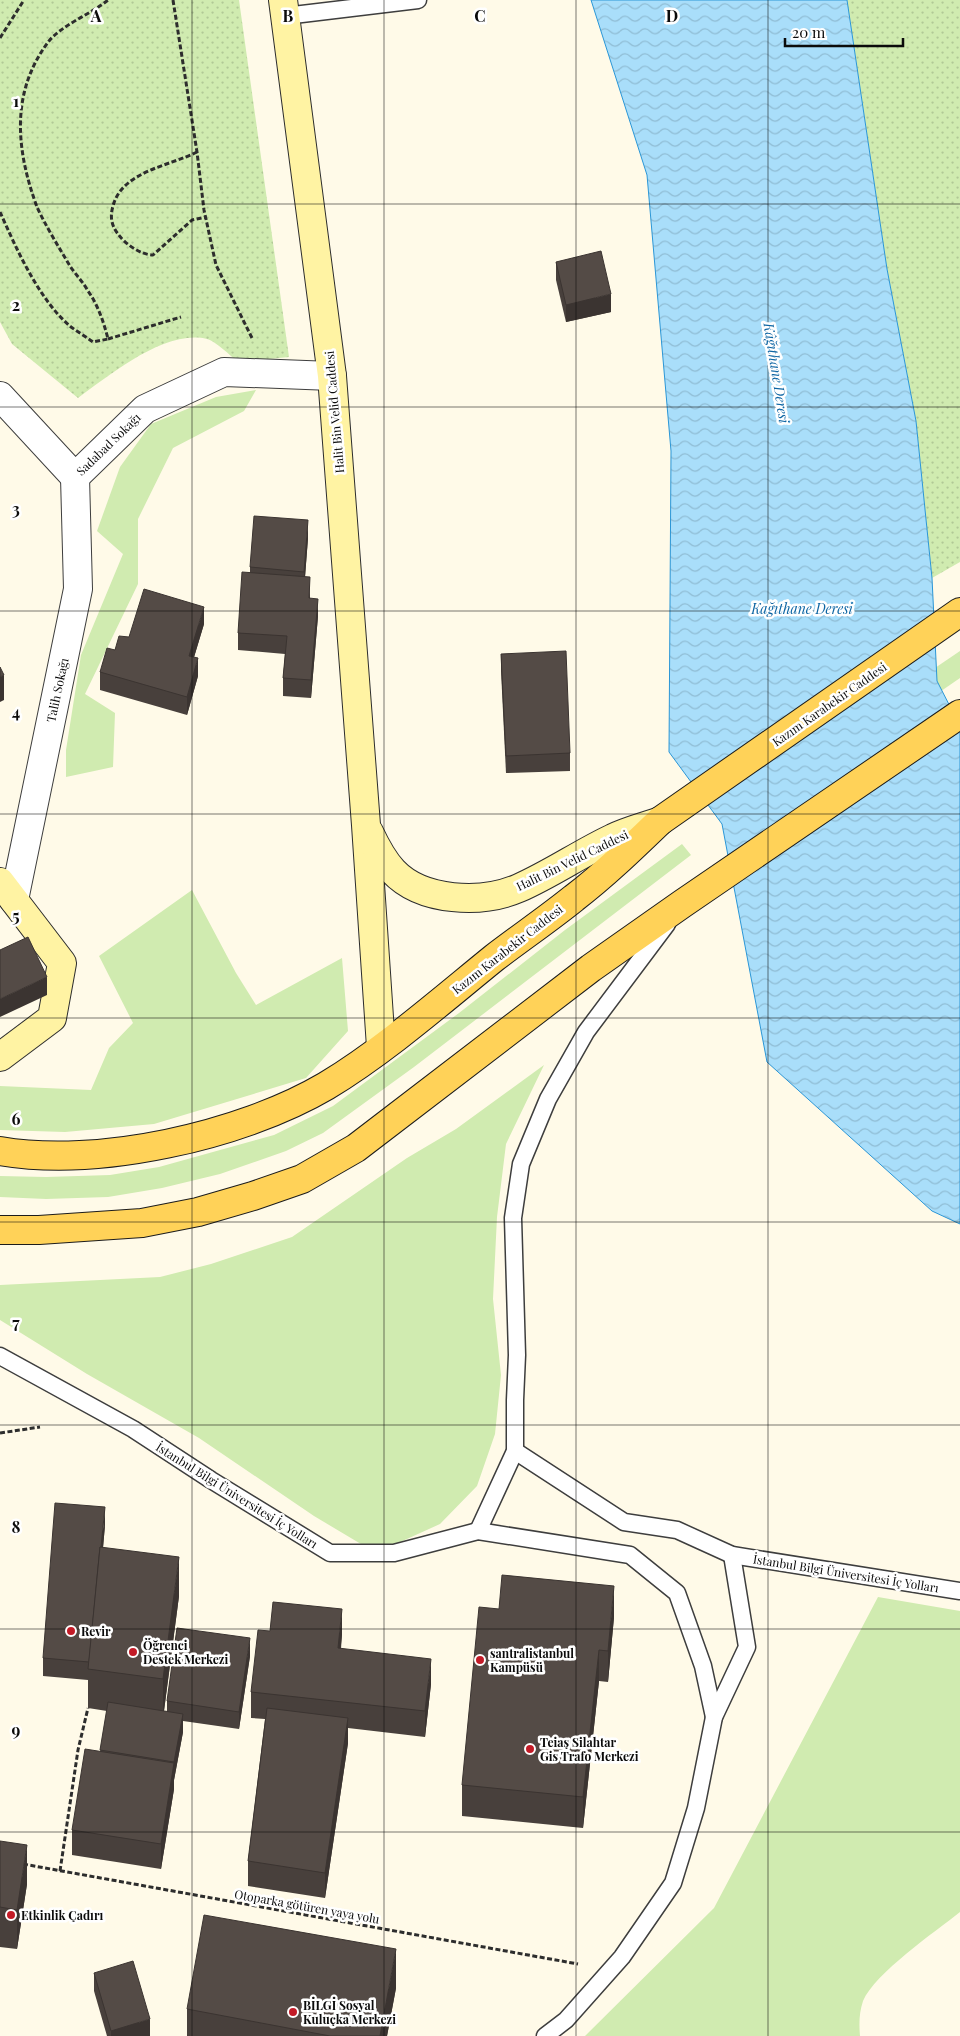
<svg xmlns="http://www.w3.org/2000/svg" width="960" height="2036" font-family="'Playfair Display',serif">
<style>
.grass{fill:#d0ebb0}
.park{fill:url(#park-dots)}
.water{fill:url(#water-waves);stroke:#2b96d6}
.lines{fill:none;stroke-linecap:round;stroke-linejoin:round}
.service-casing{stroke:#3e3e3e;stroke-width:19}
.minor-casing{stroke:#3e3e3e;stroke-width:30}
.secondary-casing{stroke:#2d2d2d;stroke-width:30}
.primary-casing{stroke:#1c1c1c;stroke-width:30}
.path{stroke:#2d2d2d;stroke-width:3;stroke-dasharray:5 2.5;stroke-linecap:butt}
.service{stroke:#fff;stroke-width:16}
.minor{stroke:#fff;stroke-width:28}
.secondary{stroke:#fff3a3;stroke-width:28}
.primary{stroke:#ffd258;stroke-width:28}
.wall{fill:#48403c}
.shaded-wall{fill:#3b3431}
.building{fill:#544b46;stroke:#3b3431}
.grid{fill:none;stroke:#0b0b0b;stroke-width:1;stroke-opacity:0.55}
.poi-dot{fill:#c31b27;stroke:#fff;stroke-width:2}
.labels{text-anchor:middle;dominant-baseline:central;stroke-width:5;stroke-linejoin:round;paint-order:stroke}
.street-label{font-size:12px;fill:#0b0b0b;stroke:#fff}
.poi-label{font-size:12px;font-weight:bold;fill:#0b0b0b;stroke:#fff;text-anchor:start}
.water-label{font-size:14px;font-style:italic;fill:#0d65a3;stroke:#fff}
.grid-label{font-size:16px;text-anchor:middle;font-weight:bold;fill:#0b0b0b;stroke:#fff;stroke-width:5;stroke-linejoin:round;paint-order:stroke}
</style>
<defs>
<pattern id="park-dots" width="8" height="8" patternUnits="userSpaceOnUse" patternTransform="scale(1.25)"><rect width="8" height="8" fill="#d0ebb0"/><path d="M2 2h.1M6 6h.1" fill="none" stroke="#b1c896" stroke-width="1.8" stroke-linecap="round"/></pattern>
<pattern id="water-waves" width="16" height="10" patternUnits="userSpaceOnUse" patternTransform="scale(1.25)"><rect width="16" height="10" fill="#a9defa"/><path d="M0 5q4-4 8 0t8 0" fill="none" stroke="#90bdd5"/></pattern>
</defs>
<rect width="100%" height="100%" fill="#fffae8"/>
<g class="grass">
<path d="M256,390L244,411L173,448L138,519V584L85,694L115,713L113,767L66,777V750L81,655L123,554L97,531L120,467L151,424L216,397Z"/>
<path d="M960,651V678L918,707L907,687Z"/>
<path d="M682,844L691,855L414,1067L323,1133L286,1151L220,1174L162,1188L108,1197L46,1199L0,1197V1176L46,1177L110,1175L159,1167L274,1135L333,1106L459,1013L565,930Z"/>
<path d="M192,890L236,973L256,1005L342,958L348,1031L306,1078L154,1124L65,1132L0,1130V1086L91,1090L109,1048L133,1023L99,956Z"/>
<path d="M544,1065L506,1144L497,1217L493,1299L501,1375L495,1434L477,1486L440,1524L376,1553L314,1516L199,1438L87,1374L0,1320V1285L160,1277L211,1264L292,1237L407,1158L456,1129Z"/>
<path d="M878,1597L960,1611V1912C935,1932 875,1973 863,2001C859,2013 859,2024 860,2036H585L714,1908Z"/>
</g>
<g class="park">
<path d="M0,0H239L289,357L238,362C231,356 215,341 207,339C165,329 110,375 78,398L12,344L0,322Z"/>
<path d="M847,0H960V562L932,578L916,421L887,269Z"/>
</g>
<path class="water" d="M591,0H847L887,269L916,421L932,578L937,681L960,726V1224L932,1211L767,1062L722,824L669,752L671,451L647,175Z"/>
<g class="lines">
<g class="service-casing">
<g id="service">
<path d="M285,16L418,0"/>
<path d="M0,1356L133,1429L211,1480L330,1553H394L478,1531L630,1555L677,1593L703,1666L714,1717"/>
<path d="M515,1451L624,1522L677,1530L732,1555L960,1591"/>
<path d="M478,1531L515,1451V1400L517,1355L513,1218L521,1164L548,1099L586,1032L667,924"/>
<path d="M545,2036L566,2020L622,1957L673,1883L696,1808L714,1717L747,1647L732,1555"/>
</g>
</g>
<g class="minor-casing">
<g id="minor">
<path d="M0,396L75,477L145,409L224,372L332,376"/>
<path d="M14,900L78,589L75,477"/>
</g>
</g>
<g class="secondary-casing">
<g id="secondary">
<path d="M283,0L332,376L366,825L381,1047"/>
<path d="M369,832C376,847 382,859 393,871C422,902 482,904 519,888C551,874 581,853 613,838C627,831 644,827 660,821"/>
<path d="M0,882L62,963L52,1018L0,1057"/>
</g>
</g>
<g class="primary-casing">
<g id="primary">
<path d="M0,1151C97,1168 241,1136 326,1086C384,1051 441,1001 494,958C520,938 548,919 574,898C604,875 632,848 660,821L960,612"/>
<path d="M0,1230H39L142,1223L198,1212L253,1196L302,1179L356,1148L591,968L682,904L960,714"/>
</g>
</g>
<g class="path">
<path d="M173,0L197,152L204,210L216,265L252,338"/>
<path d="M0,38L24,0"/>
<path d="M197,152C170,166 122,171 113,206C110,216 111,225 118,234C125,244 141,255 153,255L192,220L206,217"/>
<path d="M0,212C17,250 39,300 71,327C78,332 86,337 93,342L108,339C104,323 98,305 88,291C83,282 76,275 70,266C61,251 44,223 37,207C16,150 10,92 49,41C62,25 91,14 108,0"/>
<path d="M108,339L181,317"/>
<path d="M0,1433L40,1427"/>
<path d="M23,1864L578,1964"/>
<path d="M60,1871L78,1750L88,1708"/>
</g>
<use href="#service" class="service"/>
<use href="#minor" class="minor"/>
<use href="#secondary" class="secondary"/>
<use href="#primary" class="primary"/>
</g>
<g class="wall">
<path d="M556,262L611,312L566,322L556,280Z"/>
<path d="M308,538L305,577L310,598L318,616L311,698L283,696V678L285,654L238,650V633L250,572V567Z"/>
<path d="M204,624L194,657L198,676L187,715L100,690V672L115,650L129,637Z"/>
<path d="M501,654L570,753V771L506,773L501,671Z"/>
<path d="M105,1525L103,1548L179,1596L164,1711L167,1712V1701L250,1656L239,1729L183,1721V1732L174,1780V1789L161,1869L72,1855V1830L100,1752L107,1711L88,1708V1680L43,1676V1658Z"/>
<path d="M614,1617L608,1682L599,1681L583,1828L462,1816V1785Z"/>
<path d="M270,1631L342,1634L341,1649L431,1684L425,1737L348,1728V1743L325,1898L248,1886V1861L265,1719L251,1718V1692Z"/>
<path d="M0,1841L27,1884L17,1949L0,1947Z"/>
<path d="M94,1973L150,2036H107L94,1991Z"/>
<path d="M396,1988L387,2036H187V2009Z"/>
</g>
<g class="shaded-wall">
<path d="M611,294V312L566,322V305Z"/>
<path d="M308,520V538L304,590V572Z"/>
<path d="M310,577V595L309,616V598Z"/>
<path d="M318,599V616L311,698V680Z"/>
<path d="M204,607V624L189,674V656Z"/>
<path d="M198,658V676L187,715V697Z"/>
<path d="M4,675V700L0,702V677Z"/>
<path d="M47,977V995L0,1017V999Z"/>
<path d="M105,1507V1525L92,1669H91Z"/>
<path d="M179,1557V1596L163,1718V1679Z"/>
<path d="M614,1586V1617L608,1682V1651Z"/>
<path d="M342,1609V1634L338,1674V1648Z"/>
<path d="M250,1638V1656L239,1729V1712Z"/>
<path d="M599,1650V1681L583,1828V1797Z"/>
<path d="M431,1659V1684L425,1737V1711Z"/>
<path d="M183,1714V1732L174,1780V1762Z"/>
<path d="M348,1718V1743L325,1898V1873Z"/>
<path d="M174,1763V1789L161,1869V1844Z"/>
<path d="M27,1845V1884L17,1949V1910Z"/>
<path d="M396,1949V1988L387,2036H380Z"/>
<path d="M150,2019V2036H111V2031Z"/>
</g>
<g class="building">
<path d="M601,251L611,294L566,305L556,262Z"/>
<path d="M254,516L308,520L304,572L250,567Z"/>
<path d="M242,572L310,577L309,598L318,599L311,680L283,678L287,636L238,633Z"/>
<path d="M144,589L204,607L189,656L198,658L187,697L100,672L107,648L115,650L119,636L129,637Z"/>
<path d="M566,651L570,753L506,756L501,654Z"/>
<path d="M0,667L4,675L0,677Z"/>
<path d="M28,937L47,977L0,999V950Z"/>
<path d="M55,1503L105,1507L101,1547H100L89,1662L43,1658Z"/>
<path d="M100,1547L179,1557L163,1679L88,1669Z"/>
<path d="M502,1575L614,1586L608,1651L599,1650L583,1797L462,1785L479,1607L499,1609Z"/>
<path d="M273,1602L342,1609L338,1648L431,1659L425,1711L251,1692L258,1630L270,1631Z"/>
<path d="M177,1628L250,1638L239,1712L167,1701Z"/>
<path d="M108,1702L183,1714L174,1762L100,1750Z"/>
<path d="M267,1708L348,1718L325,1873L248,1861Z"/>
<path d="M85,1749L174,1763L161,1844L72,1830Z"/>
<path d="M0,1841L27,1845L17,1910L0,1907Z"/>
<path d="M204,1915L396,1949L380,2036H330L187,2009Z"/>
<path d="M133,1961L150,2019L111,2031L94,1973Z"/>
</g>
<path class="grid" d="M192,0V2036M384,0V2036M576,0V2036M768,0V2036M0,204H960M0,407H960M0,611H960M0,814H960M0,1018H960M0,1222H960M0,1425H960M0,1629H960M0,1832H960"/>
<g class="poi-dot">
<circle cx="71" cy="1631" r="5"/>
<circle cx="133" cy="1652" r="5"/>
<circle cx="480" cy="1660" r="5"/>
<circle cx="530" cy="1749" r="5"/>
<circle cx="11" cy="1915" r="5"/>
<circle cx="293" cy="2012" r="5"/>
</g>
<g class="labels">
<g class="street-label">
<text transform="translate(334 412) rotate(-95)">Halit Bin Velid Caddesi</text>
<text transform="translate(108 444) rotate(-44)">Sadabad Sokağı</text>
<text transform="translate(57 690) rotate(-78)">Talih Sokağı</text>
<text transform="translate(829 704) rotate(-35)">Kazım Karabekir Caddesi</text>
<text transform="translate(572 860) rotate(-26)">Halit Bin Velid Caddesi</text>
<text transform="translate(507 949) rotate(-38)">Kazım Karabekir Caddesi</text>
<text transform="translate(237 1495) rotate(32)">İstanbul Bilgi Üniversitesi İç Yolları</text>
<text transform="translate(846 1573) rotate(9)">İstanbul Bilgi Üniversitesi İç Yolları</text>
<text transform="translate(307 1906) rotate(10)">Otoparka götüren yaya yolu</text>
</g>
<g class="poi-label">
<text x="81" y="1631">Revir</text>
<text x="143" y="1645">Öğrenci<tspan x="143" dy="14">Destek Merkezi</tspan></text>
<text x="490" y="1653">santralistanbul<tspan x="490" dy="14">Kampüsü</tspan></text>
<text x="540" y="1742">Teiaş Silahtar<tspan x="540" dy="14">Gis Trafo Merkezi</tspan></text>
<text x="21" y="1915">Etkinlik Çadırı</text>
<text x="303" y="2005">BİLGİ Sosyal<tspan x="303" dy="14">Kuluçka Merkezi</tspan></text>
</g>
<g class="water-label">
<text transform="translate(777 373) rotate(81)">Kâğıthane Deresi</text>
<text x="802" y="608">Kağıthane Deresi</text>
</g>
</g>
<g class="grid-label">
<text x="96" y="22">A</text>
<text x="288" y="22">B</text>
<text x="480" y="22">C</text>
<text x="672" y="22">D</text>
<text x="16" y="107">1</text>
<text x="16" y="311">2</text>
<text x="16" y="515">3</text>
<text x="16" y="718">4</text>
<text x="16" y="922">5</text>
<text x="16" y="1125">6</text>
<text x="16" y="1329">7</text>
<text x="16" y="1533">8</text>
<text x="16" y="1736">9</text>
</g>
<path d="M785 38v8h118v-8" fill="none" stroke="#0b0b0b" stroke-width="2.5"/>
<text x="792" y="38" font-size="15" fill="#0b0b0b" stroke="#ffffff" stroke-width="4" paint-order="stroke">20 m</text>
</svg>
